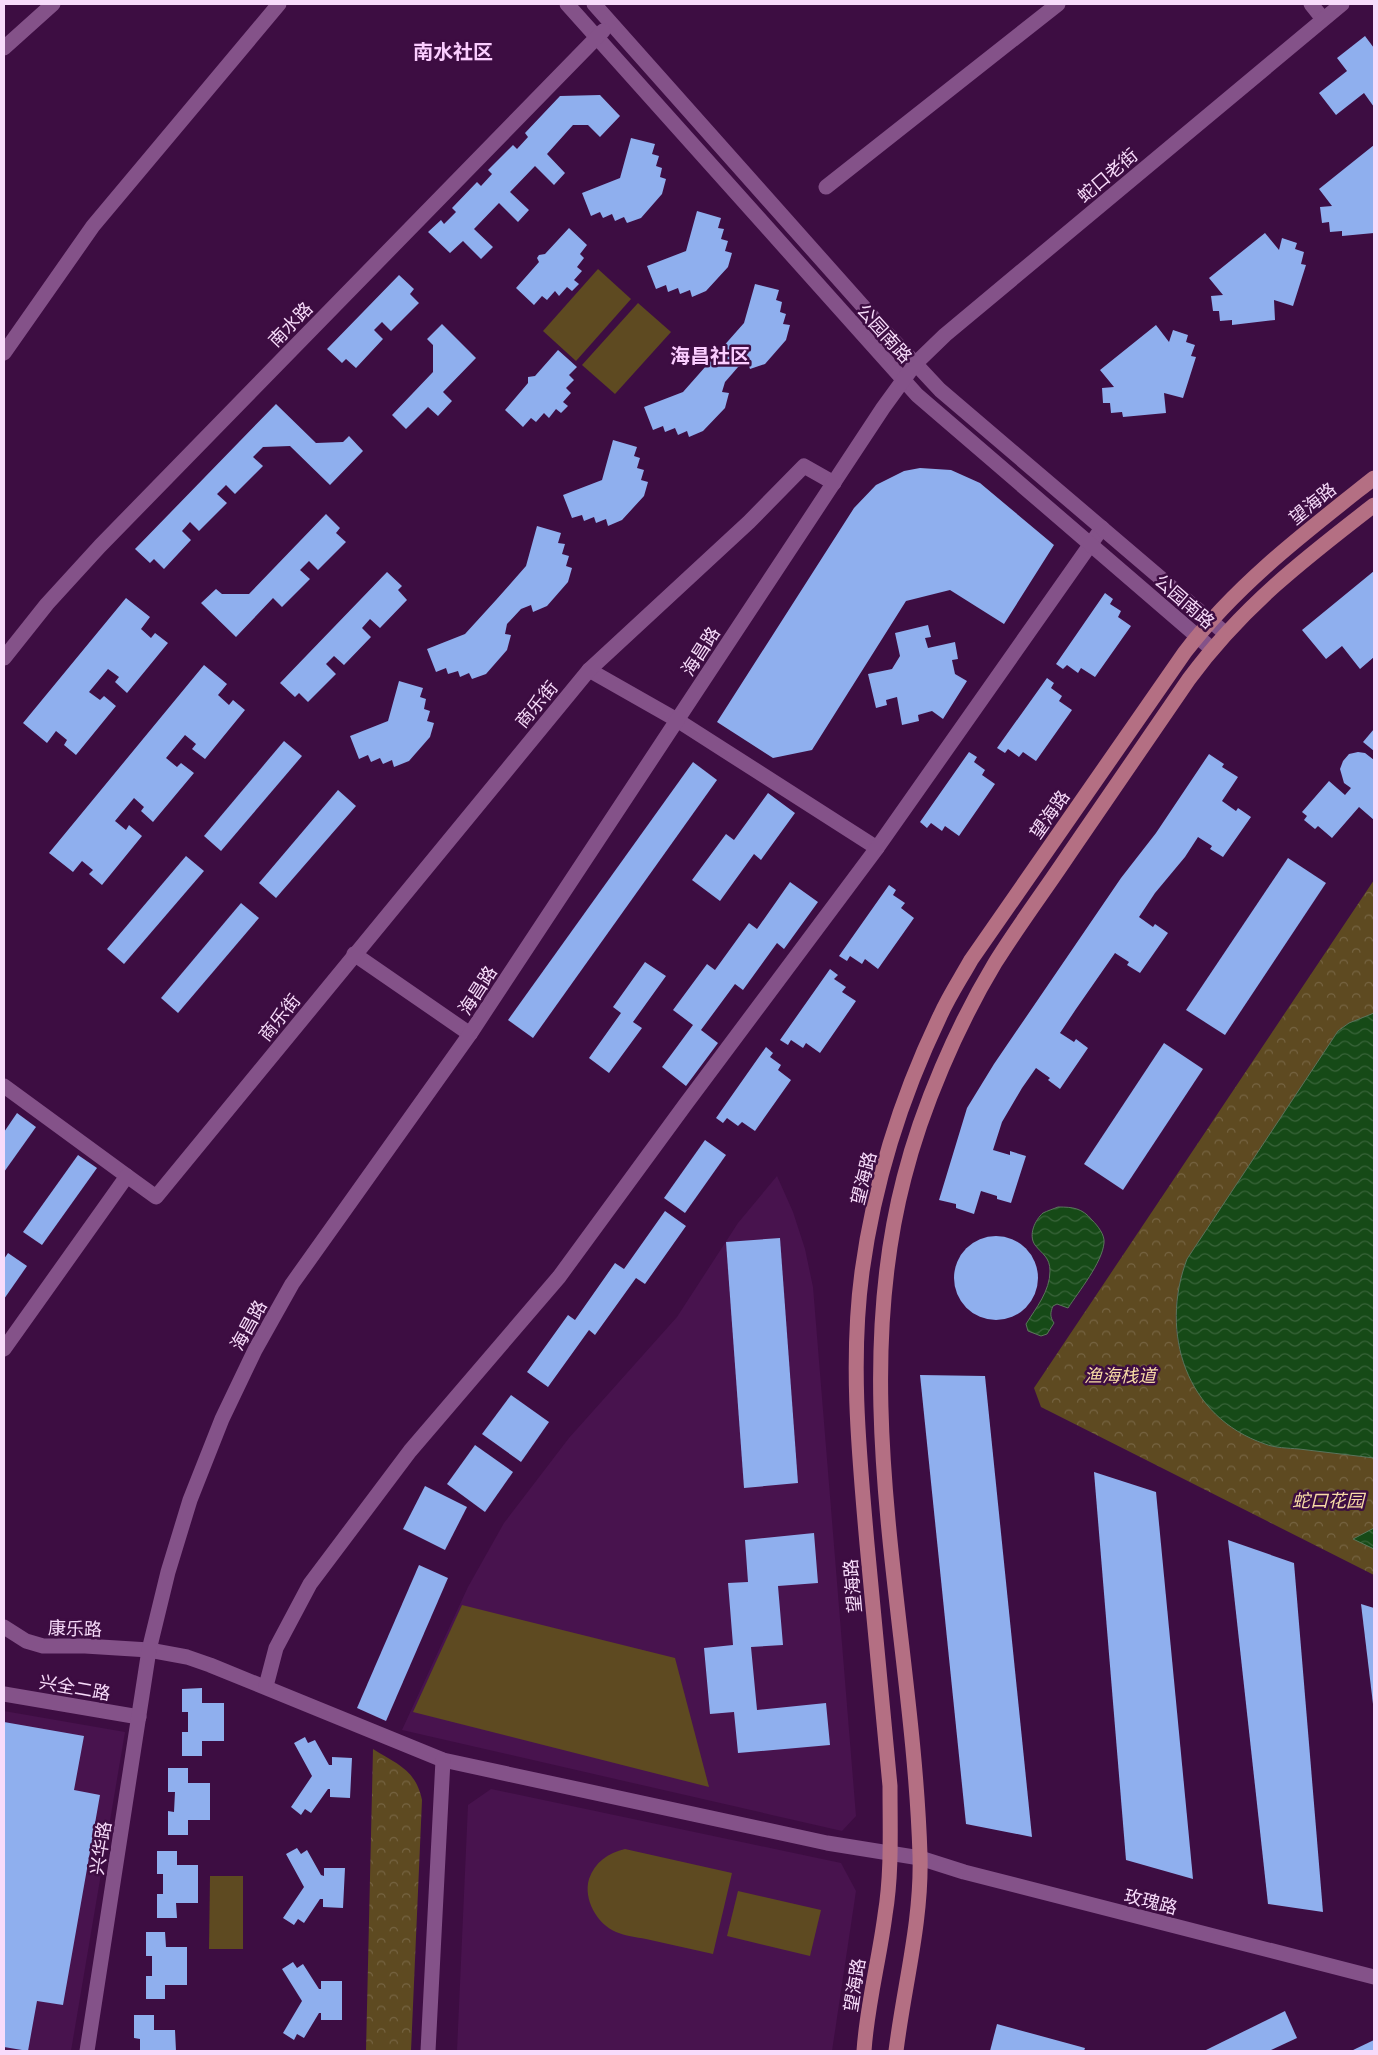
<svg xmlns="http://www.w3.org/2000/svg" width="1378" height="2055" font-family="'PT Serif','Noto Sans SC',serif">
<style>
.built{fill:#48134e}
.park{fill:url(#park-crowns)}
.pitch{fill:#5e4a21}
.water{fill:url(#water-waves);stroke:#5a765b}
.building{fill:#8fafee}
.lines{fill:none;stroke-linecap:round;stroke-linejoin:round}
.minor{stroke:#845289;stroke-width:15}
.tertiary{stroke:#845289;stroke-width:15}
.primary{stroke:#b46f83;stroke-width:15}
.labels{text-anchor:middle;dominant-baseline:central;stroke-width:5;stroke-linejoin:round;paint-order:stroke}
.street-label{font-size:18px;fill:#f7dbfa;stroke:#3d0d42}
.park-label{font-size:18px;font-style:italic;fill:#f7dba5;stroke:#3d0d42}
.quarter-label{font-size:20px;font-weight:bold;fill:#fbcdff;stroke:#3d0d42}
</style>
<defs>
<pattern id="park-crowns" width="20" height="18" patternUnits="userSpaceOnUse" patternTransform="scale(1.25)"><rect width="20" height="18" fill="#5e4a21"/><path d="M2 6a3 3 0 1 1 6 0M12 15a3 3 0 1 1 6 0" fill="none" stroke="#766442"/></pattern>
<pattern id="water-waves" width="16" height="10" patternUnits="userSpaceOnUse" patternTransform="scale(1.25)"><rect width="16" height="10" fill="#164a17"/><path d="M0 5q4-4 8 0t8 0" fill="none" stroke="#39643a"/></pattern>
</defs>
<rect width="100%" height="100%" fill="#3d0d42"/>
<g class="built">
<path d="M777,1176L793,1212L805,1249L813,1287L856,1816L842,1831L402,1730L468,1587L504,1523L569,1438L677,1317L738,1223Z"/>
<path d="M4,1711L125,1732L71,2051H4Z"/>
<path d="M491,1789L841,1863L856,1891L832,2051H457L468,1805Z"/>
</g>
<g class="park">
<path d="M1374,880V1013L1349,1023L1338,1031L1187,1259C1166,1314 1174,1372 1217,1414C1231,1427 1246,1438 1265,1444C1275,1448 1288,1448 1299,1449C1324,1452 1349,1455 1374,1458V1575L1041,1407L1034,1388Z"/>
<path d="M373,1749C397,1764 416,1770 422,1800L411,2051H366Z"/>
</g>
<g class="pitch">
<path d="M598,269L631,299L576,361L543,331Z"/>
<path d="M638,303L671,332L615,394L582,365Z"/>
<path d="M462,1605L675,1658L709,1787L413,1712Z"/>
<path d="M625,1849L732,1873L713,1954C691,1949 668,1944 646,1939C636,1937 625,1936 616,1932C597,1924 583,1899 589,1879C595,1862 608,1853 625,1849Z"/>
<path d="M210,1876H243V1949H209Z"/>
<path d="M738,1891L821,1910L810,1956L727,1936Z"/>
</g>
<g class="water">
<path d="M1374,1013V1458C1349,1455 1324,1452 1299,1449C1288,1448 1275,1448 1265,1444C1186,1417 1159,1333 1187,1259L1338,1031L1349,1023Z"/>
<path d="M1058,1207C1073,1207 1082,1208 1092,1220C1098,1226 1105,1235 1104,1243C1102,1263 1079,1291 1068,1308L1057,1304L1053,1306C1050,1313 1050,1317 1054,1323L1047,1334L1041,1336L1028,1331L1026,1324C1036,1308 1050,1291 1050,1271C1050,1257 1042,1254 1035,1245C1028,1235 1035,1220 1043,1213C1047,1211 1053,1209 1058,1207Z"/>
<path d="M1374,1528V1549L1353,1539Z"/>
</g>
<g class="building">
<path d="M1365,36L1374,48V107L1364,93L1336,115L1319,93L1347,71L1337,58Z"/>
<path d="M600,95L620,116L600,137L588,125H573L547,154L565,173L554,185L535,166L510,192L529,210L518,222L499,203L474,229L493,247L481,259L463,241L450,253L428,232L441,220L444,224L456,212L452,208L477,182L481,186L492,174L488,170L513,145L517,149L528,137L525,133L560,96Z"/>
<path d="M631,138L655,144L652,154L659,156L656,166L662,168L660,177L666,179L662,194L641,218L627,223L624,217L615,221L612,214L603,218L600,212L591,216L582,193L620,178Z"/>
<path d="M1374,145V233L1342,236V231L1330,232L1329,222L1322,223L1320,207L1332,206L1319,189Z"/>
<path d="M697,211L721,218L718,228L724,229L721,239L728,241L725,251L732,253L728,267L706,291L692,297L690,290L680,294L678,288L668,292L666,285L656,289L647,266L686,251Z"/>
<path d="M569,228L587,245L580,254L584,258L577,267L582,271L574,280L579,284L572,291L567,287L559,296L555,291L547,300L542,296L534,305L516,288L539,262L537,258L539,255L545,254Z"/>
<path d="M1265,233L1279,250L1282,238L1297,243L1295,249L1304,252L1301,264L1306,265L1293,306L1274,300L1275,320L1232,325V320L1220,321L1219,311H1213L1211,296L1223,295L1209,278Z"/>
<path d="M399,275L414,289L410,294L419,303L391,331L382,322L374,330L383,339L356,368L346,359L342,363L327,349Z"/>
<path d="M755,284L779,290L776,300L782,302L780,312L786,314L783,324L790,325L786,340L765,364L750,369L748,363L738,367L732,374L725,382L722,392L729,393L725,408L703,431L689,437L687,431L678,435L675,428L665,432L663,426L653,430L644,407L683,392L744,323Z"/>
<path d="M442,324L476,358L443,392L452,401L438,416L428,407L406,429L392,415L433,372V345L427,339Z"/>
<path d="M1156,325L1169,342L1173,330L1188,335L1186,342L1195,345L1191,356L1196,357L1183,398L1164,393L1166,413L1123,417L1122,412L1111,413L1110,403H1103L1102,388L1114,387L1100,370Z"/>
<path d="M558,350L577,367L569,375L574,380L566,388L571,393L563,402L568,406L561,413L556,409L549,418L544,413L536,422L531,418L523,427L505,410L528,383V377L535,376Z"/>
<path d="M276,404L316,443L343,442L349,436L363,451L330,485L290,446L263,447L253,457L263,466L235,494L226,485L217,494L227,503L199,531L190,522L182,531L191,540L164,569L154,559L150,563L135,549Z"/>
<path d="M613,440L637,447L634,456L640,458L637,468L644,470L641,480L648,482L644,496L622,520L608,526L606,519L596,523L594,517L584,521L582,515L572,518L563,495L602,480Z"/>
<path d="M920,468L951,470L980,483L1054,545L1004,624L950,590L906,601L812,750L773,758L717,722L854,508L876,485L904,471Z"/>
<path d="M326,514L340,528L336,533L346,542L318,570L309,561L300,570L310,579L282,607L273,598L236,637L201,603L216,589L222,594H249Z"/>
<path d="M537,526L561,533L558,543L565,544L562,554L569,556L566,566L572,568L568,582L547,606L533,612L531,605L521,609L507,624L505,634L511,635L507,650L486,674L472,679L469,673L460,677L458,671L448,674L446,668L436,672L427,649L465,634L496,600L526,566Z"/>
<path d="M1374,571V657L1360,669L1342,646L1326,659L1302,630Z"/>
<path d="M387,572L402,586L398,590L407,600L380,628L370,619L362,628L371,637L344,665L334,656L326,664L336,674L308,702L299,693L295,697L280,683Z"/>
<path d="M1105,593L1113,599L1110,604L1121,611L1118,617L1131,626L1095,677L1081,668L1078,673L1067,665L1063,669L1056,664Z"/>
<path d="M126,598L150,617L141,629L151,638L155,633L168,643L127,693L115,682L119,677L108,669L89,692L100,700L104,696L116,706L76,755L64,745L67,740L56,731L47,743L23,723Z"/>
<path d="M928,625L931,637L925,638L928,648L955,642L958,659L952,660L955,674L967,681L943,719L932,711L918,715L919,721L902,725L897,697L886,700L887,705L876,708L868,674L892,669L900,656L895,633Z"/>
<path d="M204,665L227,684L218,695L229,705L233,700L245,710L205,759L192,749L196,744L185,735L166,758L177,767L181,763L194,773L153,822L141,811L144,807L134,798L115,821L126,830L129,825L142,836L102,885L89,874L93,870L82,861L73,872L49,853Z"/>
<path d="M1047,678L1054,683L1051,688L1062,696L1059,701L1072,710L1036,761L1023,752L1019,757L1008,749L1005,753L997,748Z"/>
<path d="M399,681L423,688L420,697L426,699L424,709L430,711L427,721L434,723L430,737L409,761L394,767L392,760L383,764L380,758L371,762L368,755L359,759L350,736L388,721Z"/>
<path d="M1374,729V751L1363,742Z"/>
<path d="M284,741L302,756L221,851L204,836Z"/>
<path d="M969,752L977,757L974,762L985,770L982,775L995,784L959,836L945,826L942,831L931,823L927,828L920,822Z"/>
<path d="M1358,752L1365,753L1374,760V820L1359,807L1332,838L1318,826L1315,829L1304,820L1307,816L1302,812L1329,781L1345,795L1351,788L1344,783L1340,769L1343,761L1349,754Z"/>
<path d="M1209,754L1224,764L1222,767L1238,777L1222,801L1236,811L1238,808L1251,817L1223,857L1210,849L1212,846L1198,837L1185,857L1155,893L1139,917L1153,927L1155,924L1168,933L1140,973L1127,965L1129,962L1115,953L1076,1009L1060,1033L1074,1042L1076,1039L1088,1048L1060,1089L1048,1080L1050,1078L1036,1068L1022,1088L1002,1122L993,1150L1010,1155V1151L1026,1156L1011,1203L997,1199V1196L981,1191L974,1214L956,1208V1204L939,1200L967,1108L994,1064L1121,878L1156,833Z"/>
<path d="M693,762L717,780L533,1038L508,1020Z"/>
<path d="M338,790L356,806L276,898L259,883Z"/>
<path d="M768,793L795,813L761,860L754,854L720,901L692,880L726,834L734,840Z"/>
<path d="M186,856L204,871L124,964L107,949Z"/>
<path d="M1288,858L1326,883L1225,1035L1186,1010Z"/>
<path d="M790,882L818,902L784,949L777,943L743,990L735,984L701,1030L718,1043L686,1086L662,1067L693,1025L673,1010L707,964L715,970L749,923L757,929Z"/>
<path d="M889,885L896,890L893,895L905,903L901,908L914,918L878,969L865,959L862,964L850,956L847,961L839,956Z"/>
<path d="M241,903L259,918L178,1013L161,998Z"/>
<path d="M645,962L666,976L633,1022L642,1028L609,1073L589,1058L621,1013L613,1007Z"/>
<path d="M830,969L838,975L834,979L846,987L842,992L856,1001L820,1053L806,1043L803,1048L791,1040L788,1045L780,1040Z"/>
<path d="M1164,1043L1203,1069L1123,1190L1084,1164Z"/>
<path d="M766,1047L773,1053L770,1057L781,1065L778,1070L791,1080L755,1131L742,1122L738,1126L727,1118L723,1123L716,1118Z"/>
<path d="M17,1113L36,1127L4,1172V1132Z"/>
<path d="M705,1140L726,1155L685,1213L664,1198Z"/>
<path d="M78,1155L97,1168L42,1245L23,1232Z"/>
<path d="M665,1211L686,1226L645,1284L636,1278L595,1335L589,1330L548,1387L527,1372L568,1315L575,1320L615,1263L624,1269Z"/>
<circle cx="996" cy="1278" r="42"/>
<path d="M780,1238L798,1483L744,1488L726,1242Z"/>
<path d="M8,1253L27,1266L4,1299V1259Z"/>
<path d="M920,1375L985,1376L1032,1837L966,1824Z"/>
<path d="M511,1395L549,1422L521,1462L482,1434Z"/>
<path d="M475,1445L513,1472L485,1512L447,1484Z"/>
<path d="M1094,1472L1156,1492L1193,1879L1126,1860Z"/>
<path d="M425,1486L467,1507L445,1550L403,1529Z"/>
<path d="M814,1533L818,1583L778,1586L783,1645L751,1647L757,1710L826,1703L830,1745L738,1753L734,1712L710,1714L704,1648L733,1645L728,1583L748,1582L745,1540Z"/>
<path d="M1228,1540L1294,1563L1323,1912L1268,1904Z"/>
<path d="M419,1565L448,1578L386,1721L357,1708Z"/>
<path d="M1361,1604L1374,1608V1704H1373Z"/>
<path d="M202,1688V1703H224V1741H202V1756H182V1732H188V1712H182V1689Z"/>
<path d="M4,1722L84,1736L74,1790L100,1795L63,2005L37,2001L28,2051L4,2047Z"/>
<path d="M305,1737L308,1743L315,1740L329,1765H332V1757L352,1758L350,1798L330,1797V1789H328L311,1813L305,1809L301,1815L291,1807L312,1776L294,1743Z"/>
<path d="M168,1768H188V1783H210V1820H188V1835H168V1811L174,1812L175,1792H168Z"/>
<path d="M297,1848L301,1854L307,1850L321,1875L324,1876V1868H345L343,1908L323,1907V1899H320L304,1923L298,1919L294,1925L283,1918L304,1887L286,1854Z"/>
<path d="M157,1851H177V1865H198V1903H176L177,1918H157V1894H163V1874H157Z"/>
<path d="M146,1932H165L166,1947H187V1985H165V1999H146V1976H152V1956H146Z"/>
<path d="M293,1962L297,1968L303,1964L319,1989H321V1981H342V2020H321V2013H319L304,2038L297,2034L294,2040L283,2033L302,2001L282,1969Z"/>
<path d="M1285,2011L1297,2038L1269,2051H1204Z"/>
<path d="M134,2015H154V2030H175L176,2051H140V2039L134,2038Z"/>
<path d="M997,2024L1085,2048L1084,2051H990Z"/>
<path d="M1374,2040V2051H1351Z"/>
</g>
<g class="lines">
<g class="minor">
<path d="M1311,4L1323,19"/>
<path d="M4,48L53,4"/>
<path d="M826,187L1058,4"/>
<path d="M4,353L93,226L279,4"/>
<path d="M589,670L677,720L877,848"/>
<path d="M354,954L470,1034"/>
<path d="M4,1086L127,1176"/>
<path d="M4,1349L127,1176L156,1197L589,670L749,522L804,466L834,483"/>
<path d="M149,1650L187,1657L210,1665L443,1760L827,1843L920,1858L964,1872L1374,1977"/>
<path d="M266,1686L276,1648L310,1584L410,1451L559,1277L685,1105L877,848L1102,528"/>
<path d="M4,1694L139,1717"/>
<path d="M428,2051L443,1760"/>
</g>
<g class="tertiary">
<path d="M567,4L917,395L1212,649"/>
<path d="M594,4L884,330L940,390L1225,633"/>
<path d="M4,658L47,604L100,546L603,31"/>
<path d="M4,1627L26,1641L43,1646H85L149,1650"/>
<path d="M87,2051L149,1650L168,1572L190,1500L222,1419L255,1350L292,1284L470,1034L883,408L915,364L945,335L1342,4"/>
</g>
<g class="primary">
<path d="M864,2051C867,2005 879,1961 885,1915C892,1873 890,1829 890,1786C882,1705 875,1624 867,1544C859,1453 850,1362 862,1272C874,1184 902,1095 940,1016C949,996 961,978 971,960L1185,652C1238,583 1307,531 1374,478"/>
<path d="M896,2051C904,1986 922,1921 920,1855C913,1631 846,1401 904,1178C922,1107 957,1026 995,963C1018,926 1045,890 1069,854C1109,796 1149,737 1189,679C1242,607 1304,559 1374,505"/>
</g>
</g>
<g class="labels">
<g class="street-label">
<text transform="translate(1107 175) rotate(-40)">蛇口老街</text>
<text transform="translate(290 324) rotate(-46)">南水路</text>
<text transform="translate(885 333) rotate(48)">公园南路</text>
<text transform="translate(1312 503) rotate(-39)">望海路</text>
<text transform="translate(1185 601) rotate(41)">公园南路</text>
<text transform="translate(700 651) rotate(-57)">海昌路</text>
<text transform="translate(536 704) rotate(-50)">商乐街</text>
<text transform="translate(1049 814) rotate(-55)">望海路</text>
<text transform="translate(477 990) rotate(-57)">海昌路</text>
<text transform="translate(279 1017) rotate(-51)">商乐街</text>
<text transform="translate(863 1178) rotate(-76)">望海路</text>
<text transform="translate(248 1325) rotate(-61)">海昌路</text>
<text transform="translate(852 1586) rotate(-95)">望海路</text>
<text transform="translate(75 1628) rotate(2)">康乐路</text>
<text transform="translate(75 1687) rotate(10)">兴全二路</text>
<text transform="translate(100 1848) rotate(-81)">兴华路</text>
<text transform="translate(1151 1901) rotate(14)">玫瑰路</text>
<text transform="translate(854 1985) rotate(-81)">望海路</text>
</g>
<g class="park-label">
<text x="1120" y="1375">渔海栈道</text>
<text x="1328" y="1500">蛇口花园</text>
</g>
<g class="quarter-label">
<text x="453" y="51">南水社区</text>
<text x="710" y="355">海昌社区</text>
</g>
</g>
<rect width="1378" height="2055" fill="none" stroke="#f7dbfa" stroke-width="10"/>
</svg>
